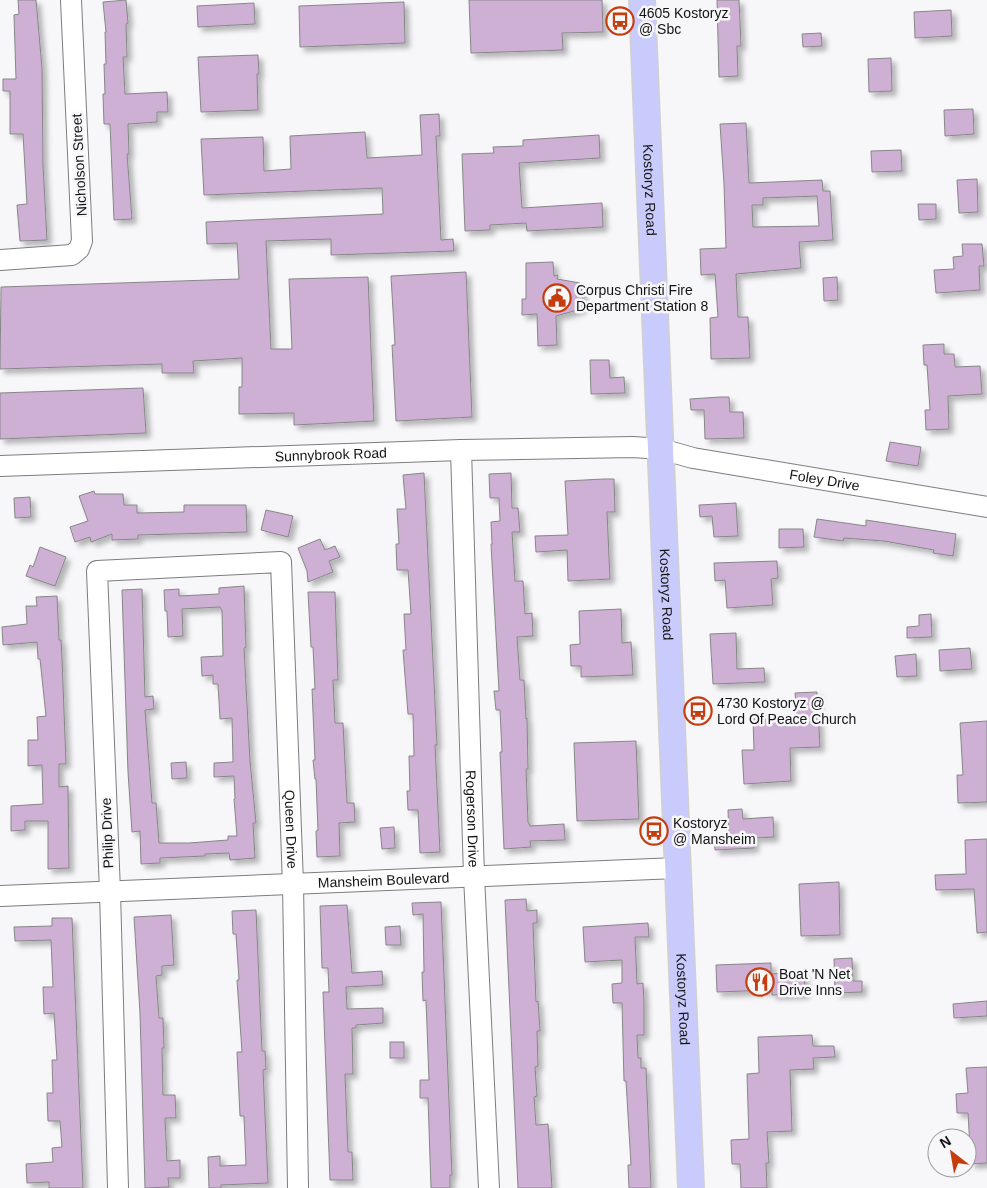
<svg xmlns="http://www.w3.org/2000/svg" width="987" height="1188" font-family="Helvetica,sans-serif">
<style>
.building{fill:#cdb0d4;stroke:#888689;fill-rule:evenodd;filter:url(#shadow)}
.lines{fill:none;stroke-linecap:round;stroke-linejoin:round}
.minor-casing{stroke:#7d7c7f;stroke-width:22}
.major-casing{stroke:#d0d0d0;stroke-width:28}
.minor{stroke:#fff;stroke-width:20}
.major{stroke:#c8cbfb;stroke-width:25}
.labels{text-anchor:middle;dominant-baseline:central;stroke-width:5;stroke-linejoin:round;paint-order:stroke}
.poi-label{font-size:14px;fill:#131314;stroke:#f7f6f9;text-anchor:start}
.street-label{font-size:14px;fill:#131314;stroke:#f7f6f9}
</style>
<defs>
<filter id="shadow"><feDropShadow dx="4.5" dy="4.5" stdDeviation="2.5" flood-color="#0004"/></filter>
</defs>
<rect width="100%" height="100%" fill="#f7f6f9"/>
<g class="building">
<path d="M18,0H36L42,68L43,165L47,240L20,241L17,205L27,204L23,134H10V91H3V79H16L14,15L19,14Z"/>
<path d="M126,0L128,23L126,24L127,57H123L125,94L167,92L168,112H157V122L128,124L129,154H127L132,219L114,220L110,124H104L103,94H105L104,64H106L105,32H106L103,2Z"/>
<path d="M469,0H602L603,32L562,33L563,50L471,53Z"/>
<path d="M717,0H739L741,46H737L738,76L719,77Z"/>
<path d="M404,2L405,43L300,47L299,6Z"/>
<path d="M254,3L255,24L198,27L197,6Z"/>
<path d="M951,10L952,36L915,38L914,12Z"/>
<path d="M821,33L822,46L803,47L802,34Z"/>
<path d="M258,55L259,74H257L258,110L201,112L198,57Z"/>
<path d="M891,58L892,91L869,92L868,59Z"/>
<path d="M973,109L974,134L945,136L944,110Z"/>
<path d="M439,114L440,136H436L441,240L453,239L454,251L331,255V239L266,241L271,349H292L289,279L368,277L374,421L294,425V413L239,414V387H242V358L193,361L194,373H162V364L0,369L1,287L239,279L237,243L207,244L206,222L383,214L382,188L204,195L201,139L263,137L264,171L291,169L290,136L365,132L367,158L422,155L420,115Z"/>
<path d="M746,123L749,183L822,180L823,191H830L833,240L799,242L801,268L736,274L738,317H748L750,358L711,359L710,318L718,317L715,274L701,275L700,249L726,248L724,184L720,124ZM817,196L819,226L753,227L752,205H763V198Z"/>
<path d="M599,135L600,158L519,163L522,208L602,203L603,227L527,231L526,223L490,225V230L465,231L462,154L494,153L493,147L523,146V140Z"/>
<path d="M901,150L902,171L872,172L871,151Z"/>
<path d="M977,179L978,212L959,213L957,180Z"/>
<path d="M918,204H936V219L919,220Z"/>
<path d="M962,244H982L984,266H979L980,290L936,293L934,270L954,269L953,257L963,256Z"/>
<path d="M553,262L554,276L558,275L557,279L580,283L583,296L581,309L556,316L557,345L538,346L537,314L522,315V299H526V263Z"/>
<path d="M466,272L472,417L396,421L392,345H395L391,276Z"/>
<path d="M837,277L838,300L824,301L823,278Z"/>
<path d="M944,344V354H954L955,367L980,366L982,394L948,396L949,429L926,430L925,410H930L927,365H924L923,345Z"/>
<path d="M590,360H609L610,378L624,377L625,393L591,394Z"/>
<path d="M143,388L146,433L0,439V393Z"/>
<path d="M720,397H729L730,412H743L744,438L705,439L704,410H691L690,399Z"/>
<path d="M890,442L921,447L918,466L886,461Z"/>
<path d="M424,473L437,745H435L440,852L420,853L418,810H408L407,791H410L409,756H414L413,714H408L403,650H406L404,614H411L408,570H397L396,544H399L397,509H406L403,475Z"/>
<path d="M511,473L512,508H518L520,532H512L515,581H523L525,614L532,613L533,636L517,637L520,680H524L526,719L527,718L528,769H526L528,822L530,826L564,824L565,840L530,841L531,847L504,849L500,752H502L500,710H496L494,691H499L491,544H492L491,522L500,521L499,498H490L489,474Z"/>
<path d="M604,479H614L615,512H607L610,579L568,581L567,550L536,552L535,536L568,535L565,481Z"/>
<path d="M94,491L95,494H123L124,505H137V513L184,512V505H246L247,532L138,535V539L112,540V534L91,542L90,537L75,542L70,527L88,521L79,496Z"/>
<path d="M30,497L31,517L15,518L14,498Z"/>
<path d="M736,503L738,536L714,537L712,516L700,517L699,505Z"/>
<path d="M266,510L293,516L288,537L261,530Z"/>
<path d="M817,519L866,526V520L956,534L953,556L933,553L934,550L884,541L844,538L843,541L814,537Z"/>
<path d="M779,529H803L804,547L779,548Z"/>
<path d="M320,539L325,550L335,546L340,557L329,561L333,572L308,582L307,571L298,548Z"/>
<path d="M40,547L66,557L55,586L26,576L30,565L33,567Z"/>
<path d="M777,561L778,578L771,579L773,605L727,608L725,580L715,581L714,563Z"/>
<path d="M244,586L246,647L244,648L250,761L256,823H253L255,858L230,860L229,853L205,854V856L160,858V863L141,864L140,831L132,832L128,772L122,590L142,589L145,697L153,696L154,709L145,710L152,803H156L159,843H189L228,840V836H237L234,799H235L234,776L214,777V763L233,762L232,718L220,719L218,684H213V675L202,676L201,657L223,656L222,611L220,607L182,609L183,636L168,637L167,611H165L164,590L179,589V596L219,594V588Z"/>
<path d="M308,592H335L338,680H333L335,723H343L347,803H354L355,822L339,823L340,856L317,857L316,831L318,830L316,779H315L313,760H315L312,689H315L313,647H311Z"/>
<path d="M57,596L59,640H61L62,658L66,764H59V787L68,786L69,868L48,869V821H25V830L11,831V806L43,804L42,765L28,766V740H38L37,717L46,716L40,659H38L37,642L3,645L2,627L27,624L26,606H37L36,597Z"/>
<path d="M621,609L622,643L631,642L633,675L581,677V666H571L570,645L580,644L579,611Z"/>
<path d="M931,614L932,637L907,638V627L919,626V615Z"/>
<path d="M736,633L737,669L764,668L765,682L713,684L710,634Z"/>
<path d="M970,648L972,669L940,671L939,650Z"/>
<path d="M916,654L917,676L897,677L895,656Z"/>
<path d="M817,692L820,747L790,748L791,781L744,784L742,750H754L753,719L797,716L795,693Z"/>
<path d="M987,721V802L958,803L957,775H963L960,723Z"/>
<path d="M636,741L639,819L577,821L574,743Z"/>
<path d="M186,762L187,778L172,779L171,763Z"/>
<path d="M742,809L743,819L773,817L774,837L754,838V848L715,850L714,837L729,836L728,810Z"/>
<path d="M394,827L395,848L382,849L380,828Z"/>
<path d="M987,839V932L977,933L974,889L936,890L935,875L966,874L965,840Z"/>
<path d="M839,882L840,935L801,936L799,884Z"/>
<path d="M526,899L527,911L537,910V923H533L536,1002L538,1001L540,1031H537L538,1066L535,1067L537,1096L534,1097L536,1125L548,1124L552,1188H518L505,900Z"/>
<path d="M441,902L452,1175H450V1188H431L428,1098H420V1080H429L426,1000L423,1001L422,972H424L423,914L413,915L412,903Z"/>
<path d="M347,905L352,973L382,971L383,985L346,987L347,1009L383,1008V1023L356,1025V1028H352L353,1074H345L348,1152H352L353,1180H330L323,992H329L328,968H322L320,906Z"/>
<path d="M256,910L262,1051H265L266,1069L263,1070L268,1183L221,1185V1188H209L208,1157L220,1156V1166L246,1165L244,1116H240L237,1052H242L237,980H239L236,934H233L232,911Z"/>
<path d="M171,915L174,965L162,966V975L156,976L159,1018H163L164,1048H162L163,1095H175L176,1118H165L167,1161L180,1160V1178H168L169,1187L145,1188L140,1013L134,917Z"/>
<path d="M52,918H72L83,1188H49V1182L27,1183L26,1164L53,1162L52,1148L62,1147L60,1121H48L47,1093H53L52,1060H57L54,1013L44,1014L43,987H53L51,940L15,941L14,927L52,926Z"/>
<path d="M648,923L649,937H635L637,984L643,983L644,1002V1035H637L638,1058H641V1068H646L651,1188H629L628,1165H631L626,1081H624L622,1003H613L612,984L622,983V960L585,962L583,927Z"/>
<path d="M400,926L401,945H386L385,927Z"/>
<path d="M852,958L853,981H862V992L835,993L834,959Z"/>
<path d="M771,963V974L804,972L805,994L772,995V990L717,992L716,965Z"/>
<path d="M987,1001V1016L954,1018L953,1004Z"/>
<path d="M812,1035L813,1046H834L835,1057L813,1058L814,1069L790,1070L792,1131L767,1132L769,1163H766L767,1188H741L740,1164H732L731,1140L749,1139L747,1074L759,1073L758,1037Z"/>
<rect x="390" y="1042" width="14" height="16"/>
<path d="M987,1067V1163L971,1164L968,1113H957L956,1094L968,1093L966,1068Z"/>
</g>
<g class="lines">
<g class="minor-casing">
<g id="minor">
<path d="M0,260L72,255L79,249L82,241L71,0"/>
<path id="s1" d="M461,450L474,876L489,1188"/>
<path id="s2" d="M0,466L461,450L633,447L661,449L693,458L987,507"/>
<path id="s3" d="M0,896L677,868"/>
<path id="s4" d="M118,1188L110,891L97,571L281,562L293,884L298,1188"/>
</g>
</g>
<g class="major-casing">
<g id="major">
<path id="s5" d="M642,0L691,1188"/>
</g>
</g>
<use href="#minor" class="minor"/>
<use href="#major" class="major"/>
</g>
<defs>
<g id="bus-ring" transform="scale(1.4375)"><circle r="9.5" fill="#f7f6f9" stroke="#c53d0d" stroke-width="1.5"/><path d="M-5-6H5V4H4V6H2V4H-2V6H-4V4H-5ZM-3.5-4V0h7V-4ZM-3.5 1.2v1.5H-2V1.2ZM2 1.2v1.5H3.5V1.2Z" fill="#c53d0d"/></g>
<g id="civic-ring" transform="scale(1.4375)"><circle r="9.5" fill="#f7f6f9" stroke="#c53d0d" stroke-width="1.5"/><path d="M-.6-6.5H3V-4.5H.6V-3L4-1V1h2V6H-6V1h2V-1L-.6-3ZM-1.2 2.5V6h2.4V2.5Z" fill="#c53d0d"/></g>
<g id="restaurant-ring" transform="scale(1.4375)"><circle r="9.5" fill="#f7f6f9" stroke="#c53d0d" stroke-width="1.5"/><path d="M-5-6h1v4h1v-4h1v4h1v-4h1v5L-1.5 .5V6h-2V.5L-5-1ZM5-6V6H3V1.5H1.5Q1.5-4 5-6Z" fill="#c53d0d"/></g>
</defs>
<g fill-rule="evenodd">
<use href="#bus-ring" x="620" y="21"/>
<use href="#civic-ring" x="557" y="298"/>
<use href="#bus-ring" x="698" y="711"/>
<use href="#bus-ring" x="654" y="831"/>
<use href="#restaurant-ring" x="760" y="982"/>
</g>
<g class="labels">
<g class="poi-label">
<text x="639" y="13">4605 Kostoryz<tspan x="639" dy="16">@ Sbc</tspan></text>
<text x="576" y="290">Corpus Christi Fire<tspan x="576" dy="16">Department Station 8</tspan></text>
<text x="717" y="703">4730 Kostoryz @<tspan x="717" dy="16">Lord Of Peace Church</tspan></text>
<text x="673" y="823">Kostoryz<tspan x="673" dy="16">@ Mansheim</tspan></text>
<text x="779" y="974">Boat 'N Net<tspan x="779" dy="16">Drive Inns</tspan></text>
</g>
<g class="street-label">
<text transform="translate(79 165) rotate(-93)">Nicholson Street</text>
<text stroke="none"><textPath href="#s5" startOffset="190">Kostoryz Road</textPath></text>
<text stroke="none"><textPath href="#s2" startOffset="331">Sunnybrook Road</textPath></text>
<text stroke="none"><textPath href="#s2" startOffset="828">Foley Drive</textPath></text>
<text stroke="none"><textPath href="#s5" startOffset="595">Kostoryz Road</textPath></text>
<text stroke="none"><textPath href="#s1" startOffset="369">Rogerson Drive</textPath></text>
<text stroke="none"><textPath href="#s4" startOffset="1069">Queen Drive</textPath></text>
<text transform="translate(107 833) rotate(-92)">Philip Drive</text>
<text stroke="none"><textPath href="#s3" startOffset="384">Mansheim Boulevard</textPath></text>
<text stroke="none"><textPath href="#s5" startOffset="1000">Kostoryz Road</textPath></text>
</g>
</g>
<g transform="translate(952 1153) rotate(329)"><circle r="24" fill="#f7f6f9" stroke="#9c9b9d"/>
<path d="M0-4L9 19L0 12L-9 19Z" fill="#c53d0d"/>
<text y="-8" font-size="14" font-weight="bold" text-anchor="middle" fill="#131314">N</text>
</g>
</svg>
